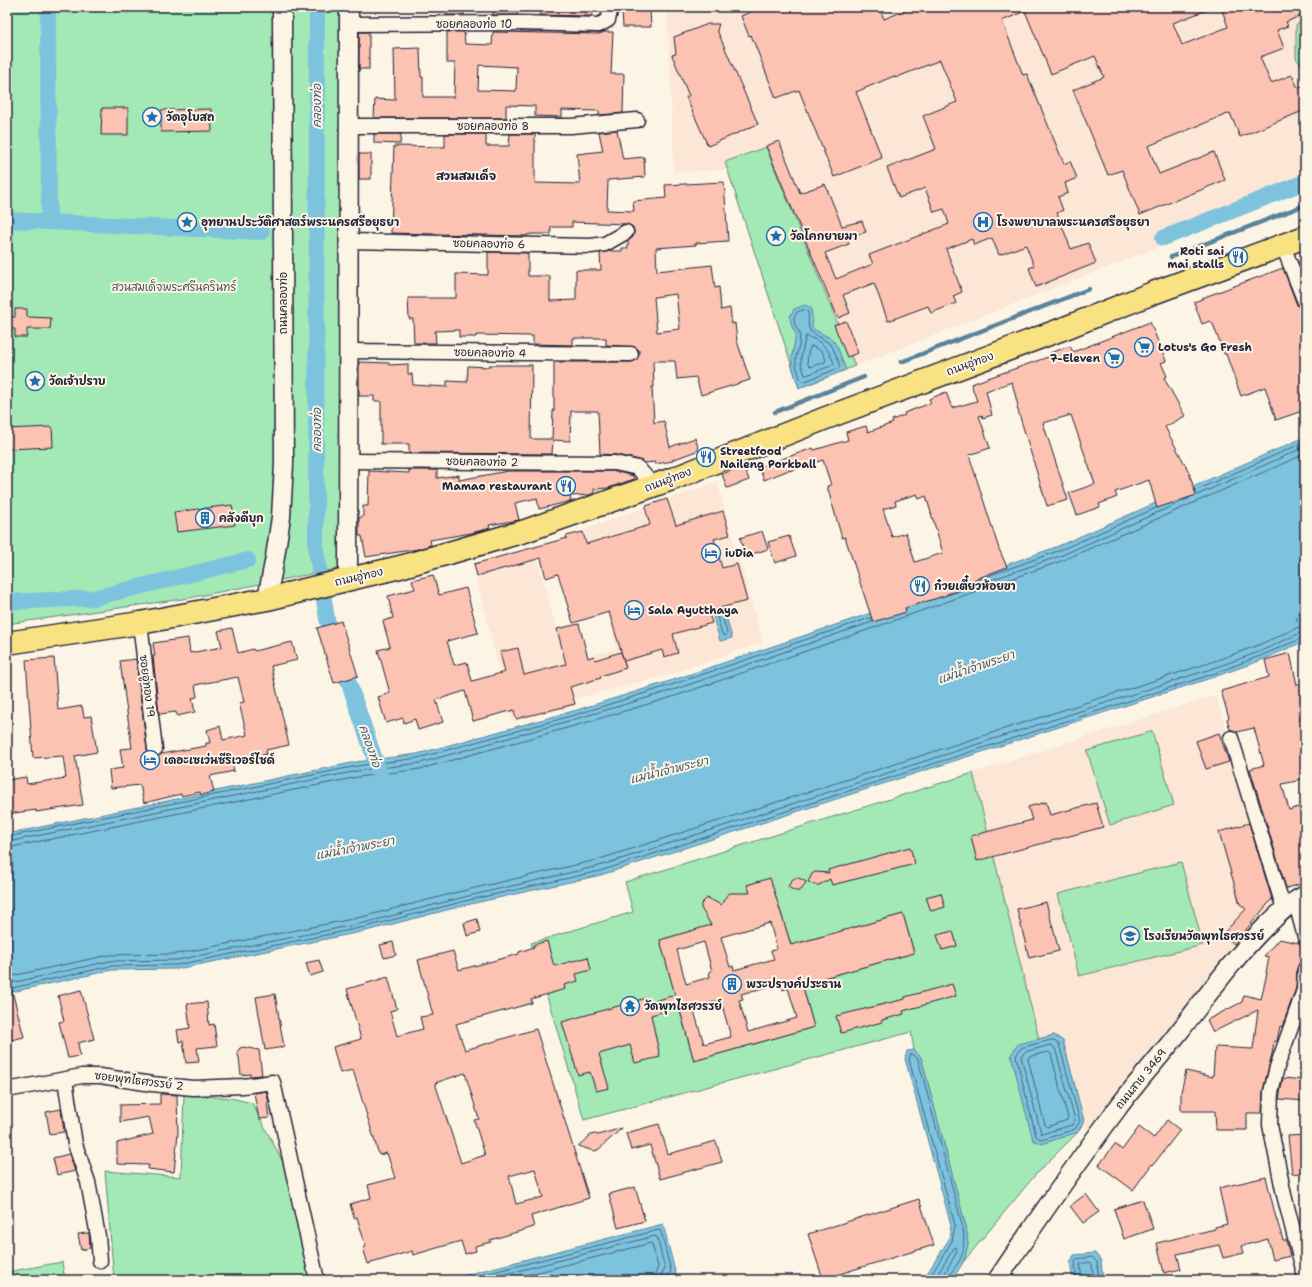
<svg xmlns="http://www.w3.org/2000/svg" width="1312" height="1287" font-family="'Shantell Sans','Playpen Sans Thai',sans-serif">
<style>
.built{fill:#fce6d6}
.green{fill:#a3e9b6;stroke:#628678;fill-rule:evenodd}
.water{fill:#7dc3de;stroke:#59839d}
.lines{fill:none;stroke-linecap:round;stroke-linejoin:round}
.shore{stroke:#46627c;stroke-width:1}
.stream{stroke:#59839d;stroke-width:4.5}
.canal{stroke:#7dc3de;stroke-width:16}
.ferry{stroke:#425a74;stroke-width:1;stroke-dasharray:5 4;stroke-linecap:butt}
.building{fill:#fdc3b2;stroke:#22223b;fill-rule:evenodd}
.minor-casing{stroke:#22223b;stroke-width:17}
.tertiary-casing{stroke:#22223b;stroke-width:21}
.primary-casing{stroke:#22223b;stroke-width:25}
.minor{stroke:#fcf5e5;stroke-width:14}
.tertiary{stroke:#fcf5e5;stroke-width:18}
.primary{stroke:#f8e281;stroke-width:22}
.labels{text-anchor:middle;dominant-baseline:central;stroke-width:4;stroke-linejoin:round;paint-order:stroke}
.street-label{font-size:11px;fill:#22223b;stroke:#fcf5e5}
.poi-label{font-size:11px;font-weight:bold;fill:#22223b;stroke:#fcf5e5;text-anchor:start}
.park-label{font-size:11px;fill:#42545a;stroke:#fcf5e5}
.water-label{font-size:12px;font-style:italic;fill:#425a74;stroke:#fcf5e5}
.neighbourhood-label{font-size:12px;font-weight:bold;fill:#22223b;stroke:#fcf5e5}
</style>
<rect width="100%" height="100%" fill="#fcf5e5"/>
<filter id="ink" filterUnits="userSpaceOnUse"><feTurbulence type="fractalNoise" baseFrequency=".025" numOctaves="2"/><feDisplacementMap in="SourceGraphic" scale="8" xChannelSelector="R" yChannelSelector="G"/><feConvolveMatrix kernelMatrix="1 2 1 2 8 2 1 2 1" color-interpolation-filters="sRGB"/></filter>
<g filter="url(#ink)">
<g class="built">
<path d="M667,7H1305V190L799,388L727,170L674,172Z"/>
<path d="M717,482L763,642L667,675L575,699L576,706L512,721L474,569L536,552L565,662L617,649L584,530L643,508L674,609L697,602L669,499Z"/>
<path d="M1216,695L1277,900L1180,1013L1087,1131L1063,1041L1054,1035L1039,1039L973,773Z"/>
</g>
<g class="green">
<path d="M7,7H340L341,568L189,598L7,624Z"/>
<path d="M1305,19V70L1296,58V25Z"/>
<path d="M766,147L855,366L799,388L725,162Z"/>
<path d="M1152,731L1174,805L1110,825L1087,751Z"/>
<path d="M973,773L1039,1039L1054,1035L1063,1041L1084,1121L1078,1132L1036,1174L964,1261L968,1244L966,1227L921,1057L914,1050L911,1032L584,1120L531,943L633,912L625,882ZM779,906L791,945L903,914L914,953L802,984L814,1027L694,1061L660,940Z"/>
<path d="M1181,862L1203,945L1079,976L1058,894Z"/>
<path d="M184,1095L231,1098L252,1103L284,1164L311,1280H114L105,1171L181,1177Z"/>
<path d="M62,1262L65,1280H7V1272Z"/>
</g>
<g class="water">
<path d="M805,305L811,308C813,315 811,322 813,329L832,339L837,346L846,370L799,388L792,366V356L796,334L792,327L790,317L794,309Z"/>
<path d="M1305,437V641L1262,660L1214,677L601,875L466,905L366,931L177,969L112,970L7,993V834L356,762L417,754L577,710L667,682L868,614L1056,547Z"/>
<path d="M722,602L732,638L720,641L710,606Z"/>
<path d="M1054,1035L1063,1041L1084,1121L1078,1132L1042,1144L1033,1140L1011,1055L1018,1044Z"/>
<path d="M914,1050L921,1057L966,1227L968,1244L964,1261L952,1280H923L949,1239L951,1225L905,1059L907,1051Z"/>
<path d="M663,1224L676,1275L666,1280H446Z"/>
<path d="M1095,1253L1101,1261L1103,1280H1073L1070,1263L1074,1255Z"/>
</g>
<g class="lines">
<g class="shore">
<path d="M804,310L808,312C809,318 807,324 810,331L829,343L833,348L840,366L839,368L803,382L801,381L796,365V357L799,346L800,334L795,325L794,318L797,312Z"/>
<path d="M806,336C822,341 828,348 834,363L833,365L807,375H805L801,364V358Z"/>
<path d="M811,346L822,351L826,360L825,362L810,367C805,362 808,352 811,346Z"/>
<path d="M1196,490L1305,442"/>
<path d="M1197,495L1305,447"/>
<path d="M977,580L1058,551L1156,508"/>
<path d="M948,595L1060,556L1190,498"/>
<path d="M715,610L722,634L725,636L727,633L720,609"/>
<path d="M7,837L357,766L418,758L578,714L668,686L870,618"/>
<path d="M7,842L357,771L420,763L579,718L670,691L872,622"/>
<path d="M7,848L358,777L420,769L581,724L672,697L873,628L1061,561L1305,454"/>
<path d="M7,977L109,955L176,954L362,917L462,891L597,860L1209,663L1256,646L1299,627L1305,626"/>
<path d="M7,984L110,961L177,960L364,923L464,897L599,866L1211,669L1259,652L1300,633L1305,632"/>
<path d="M12,988L111,966L177,965L365,927L465,901L600,871L1213,674L1260,656L1305,637"/>
<path d="M1052,1040L1059,1044L1080,1121L1075,1129L1042,1140L1036,1136L1016,1056L1021,1048Z"/>
<path d="M1051,1045L1055,1048L1075,1120L1072,1125L1042,1134L1041,1133L1021,1057L1025,1052Z"/>
<path d="M1048,1052L1051,1054L1068,1118L1067,1120L1047,1127L1045,1125L1028,1059L1029,1057Z"/>
<path d="M462,1280L659,1230L661,1231L671,1272L666,1277L665,1280"/>
<path d="M482,1280L655,1236L657,1237L665,1269L661,1275L660,1280"/>
<path d="M507,1280L651,1243L652,1244L658,1267L655,1274L654,1280"/>
<path d="M928,1280L952,1241L955,1225L909,1060L910,1055L912,1054L918,1059L963,1228C964,1239 965,1250 960,1260C956,1267 949,1273 949,1280"/>
<path d="M934,1280L954,1248L956,1247L957,1249C955,1260 944,1269 944,1280"/>
<path d="M1077,1280L1075,1264L1076,1259L1092,1257L1097,1262L1099,1280"/>
<path d="M1082,1280L1080,1264L1090,1262L1092,1264L1094,1280"/>
</g>
<g class="stream">
<path d="M1171,257L1305,205"/>
<path d="M901,362L1089,289"/>
<path d="M775,412L864,377"/>
</g>
<g class="canal">
<path d="M48,7L49,222"/>
<path d="M317,7L316,549L327,619L382,780"/>
<path d="M7,220L262,232"/>
<path d="M1163,238L1305,182"/>
<path d="M7,602L93,598L248,560"/>
</g>
<path class="ferry" d="M1296,622L1305,589"/>
</g>
<g class="building">
<path d="M446,7H464V15H447Z"/>
<rect x="493" y="7" width="24" height="8"/>
<path d="M540,7H592V16L540,15Z"/>
<path d="M762,7H879L884,19L914,7H1212V8L1173,23L1182,45L1228,27L1221,7H1305V14L1286,22L1288,26L1277,30L1284,48L1260,57L1271,83L1292,75L1298,88L1305,85V110L1240,137L1230,113L1148,146L1159,174L1214,152L1225,180L1140,215L1122,170L1108,175L1073,90L1104,77L1095,56L1051,74L1025,11L1002,21L1023,75L1027,74L1064,164L1070,161L1077,178L1065,183L1068,193L1058,197L1063,210L1057,213L1071,249L1088,243L1096,263L1036,287L1029,268L1034,266L1026,245L999,255L992,238L974,245L972,239L946,249L962,292L953,296L956,303L931,313L928,306L888,321L874,283L843,295L850,313L838,318L766,146L779,141L800,193L825,184L842,226L862,221L866,232L846,238L849,244L825,253L836,279L873,264L869,255L949,224L944,209L934,212L925,188L899,198L887,168L936,149L923,116L957,102L940,60L895,78L894,76L856,92L882,158L834,177L799,90L776,98L757,50L751,35L749,36L741,16Z"/>
<path d="M650,10L651,27H623L622,11Z"/>
<path d="M708,24H719L717,30L758,124L708,146L686,97L689,96L672,55L676,54L674,37Z"/>
<rect x="359" y="32" width="10" height="37"/>
<path d="M447,32H464L465,44L492,45L493,32L599,34L604,32H613L611,74H624L623,113L599,115V111L562,110V117L535,116V106L506,105V118H374L375,99L395,100L394,49L420,48L421,77H423V97H454L455,63H447ZM479,65L517,67L516,91L478,90Z"/>
<path d="M102,108H128V135H101Z"/>
<path d="M211,109L212,131L161,132V110Z"/>
<path d="M617,130L623,159L644,157L645,177L608,180L607,210L634,211L633,201L666,198L665,185L724,182L728,241L696,243V245L656,248L657,271L712,265L715,288L719,287L721,310L730,308L732,324L735,323L737,341L750,380L701,395L696,377L677,379L675,361H653L654,387H652L654,423L664,421L670,447L695,438L699,450L672,460L673,461L655,464V462L645,463L640,460L617,455L600,454L598,411H571L570,441L553,440L552,454L409,453V444H381V401H374V396H359V362L389,363V365L408,364V374H412L413,385L447,387V381L467,382L468,366L489,367V365H532L531,439H552L553,411H554V362H631L635,361L639,354V350L635,347L606,345V338H573V345L533,344V336L476,335V337H459V330L435,331L436,343H414L413,319H409L408,298H456V274L488,275V252L528,253V276H550V301L576,300V270H601L600,253L610,251H622V248H628V241L633,237L634,232L633,227L626,224L572,222V227H551V234H532L527,235V236L391,233L394,146L445,147V134H486V146H509L510,134H535V183L580,184L577,154L603,151L599,132ZM676,294L680,329L657,332L654,297Z"/>
<path d="M374,134H401L400,144L374,143Z"/>
<rect x="359" y="154" width="12" height="25"/>
<path d="M1305,259V279L1298,262Z"/>
<path d="M1283,268L1297,305L1302,310L1305,317V410L1276,420L1265,387L1241,396L1226,354H1224L1213,324H1212L1210,321L1202,324L1194,302L1202,299V298Z"/>
<path d="M15,309H27V317L51,318L50,329H27V337H15V329H7V317H15Z"/>
<path d="M846,321L858,353L847,357L834,325Z"/>
<path d="M1150,322L1166,361L1161,363L1167,376L1164,378L1185,416L1165,427L1189,472L1196,495L1157,508L1149,480L1115,492L1117,497L1099,504L1100,507L1077,515L1069,493L1095,484L1071,415L1043,423L1068,500L1047,506L1017,407L1018,406L1012,382L986,391L992,415L983,418L982,415L979,416L990,448L969,455L999,549L1007,567L955,587L956,591L947,594V595L905,608L906,612L873,622L845,537L842,538L827,486L831,485L823,460L789,471V470L764,480L759,467L813,448L814,450L848,440L846,432L866,426L868,432L893,423L892,420L905,415L904,413L931,403L929,399L946,392L952,408L977,401L971,384L1051,356L1050,353L1070,346L1073,352ZM917,494L919,499L926,496L943,553L915,562L906,533L892,537L883,509L896,505L895,501Z"/>
<path d="M52,427L53,447L7,449V429Z"/>
<path d="M744,466L749,480L727,488L722,474Z"/>
<path d="M409,470H437V478L459,475V480L508,471H614L633,476L634,479L608,488L594,489V493L589,495L570,496L571,501L539,509L537,498L515,503L519,520L489,525L490,528L471,533L430,540L431,545L418,549L366,557L362,536H359V517H363V506H368L369,471L409,473Z"/>
<path d="M667,499L676,525L723,511L730,535L714,539L722,568L737,564L747,601L708,611L712,623L673,634L678,653L664,657L662,650L624,661L609,612L573,623L558,574L546,578L541,558L477,576L474,564L567,538L566,536L583,532L586,544L650,525L646,511V506Z"/>
<path d="M232,505L235,525L177,532L174,512Z"/>
<path d="M762,531L768,549L746,556L740,538Z"/>
<path d="M789,536L796,556L775,563L768,542Z"/>
<path d="M433,575L439,595L466,588L478,633L447,641L454,665L467,662L472,681L505,672L500,652L518,648L524,675L566,664L557,629L579,624L588,658L594,656L595,660L621,652L626,668L600,676L601,678L570,687L575,704L516,719L514,710L473,721L465,691L436,700L443,722L418,730L415,719L404,723L403,718L386,723L378,697L390,693L378,650L390,647L383,621L393,618L388,596L415,589L412,580Z"/>
<path d="M341,621L358,676L334,683L317,628Z"/>
<path d="M232,628L238,653L253,649L254,651L292,642L297,660L271,666L289,745L266,750L267,754L232,762L234,771L210,776L214,792L201,795L200,792L181,796V794L144,803L140,785L111,788L109,770L123,768L120,749L132,748L120,661L136,659L147,750L148,754L151,757H156L161,754L206,746V743H210L207,730L220,726L223,740L247,735L239,703L244,702L238,677L195,685L197,697L192,698L195,712L177,716L176,712L159,714L153,656H155L153,643L188,638L190,653L222,647L218,631Z"/>
<path d="M1290,653L1297,685L1302,684L1305,697V709L1298,711L1305,747V778L1297,780V781L1282,784L1289,810L1305,805V883L1286,888L1250,769L1264,765L1254,728L1237,732L1233,730H1230L1227,719L1229,718L1221,691L1269,677L1265,660Z"/>
<path d="M54,658L58,710L82,706L84,717L91,716L97,752L75,756L83,805L36,812V810L7,814V780L26,777L27,784L66,778L63,756L33,758L26,660Z"/>
<path d="M1219,733L1229,762L1206,769L1196,741Z"/>
<path d="M1046,802L1050,815L1096,803L1103,827L977,861L971,836L1032,820L1028,807Z"/>
<path d="M1249,823L1272,899L1234,944L1223,934L1246,909L1240,904L1219,832Z"/>
<path d="M910,847L915,864L832,885L830,879L819,885H815L808,882L812,874L815,872L829,873L828,870Z"/>
<path d="M770,878L791,945L903,914L914,953L802,984L814,1027L694,1061L679,1007L651,1015L660,1057L635,1063L630,1045L599,1054L609,1088L596,1091L590,1072L578,1075L562,1022L646,998L647,1003L675,995L660,940L711,925L701,908V904L707,898L710,899L721,905L727,895L730,893H750L747,885ZM770,923L777,949L771,951L774,959L734,970L733,966L730,967L721,937ZM704,942L712,971L709,972L710,977L686,984L677,950ZM781,983L783,990L788,988L797,1018L748,1032L739,1000L743,999L741,994ZM717,1001L718,1006L722,1005L731,1037L704,1044L693,1008Z"/>
<path d="M795,878H799L806,882L802,889L799,891H795L788,887L792,880Z"/>
<path d="M941,893L945,907L931,911L926,897Z"/>
<path d="M1046,902L1059,951L1029,958L1017,909Z"/>
<path d="M477,919L480,932L467,936L464,923Z"/>
<path d="M953,931L957,946L942,950L937,935Z"/>
<path d="M1279,939L1299,943L1303,945L1300,963L1297,969L1296,988L1282,1027L1280,1026L1277,1041H1274L1272,1054L1263,1090L1262,1113H1247V1130H1216L1215,1111H1181V1092L1186,1071L1213,1077L1215,1047L1253,1049L1258,1010L1213,1032L1207,1020L1242,1002L1244,995L1261,999L1267,973H1266L1269,957L1264,956Z"/>
<path d="M547,941L554,966L588,957L591,970L576,974L578,981L564,985L565,989L531,999L532,1003L456,1024L465,1050L536,1029L589,1198L531,1216L534,1227L490,1240L491,1242L475,1246L476,1251L465,1254L461,1241L413,1255L412,1251L368,1264L363,1248L366,1247L357,1217L354,1218L350,1204L371,1198L368,1185L395,1178L387,1153L379,1155L353,1070L340,1073L333,1047L361,1039L347,989L388,977L397,1009L390,1011L397,1036L423,1029L420,1017L433,1015L418,960L453,951L459,970L519,954V952L534,947L533,945ZM465,1073L479,1119L474,1120L485,1155L461,1163L435,1083ZM535,1169L543,1197L516,1204L509,1176Z"/>
<path d="M393,942L396,955L384,958L380,945Z"/>
<path d="M319,960L323,972L310,976L306,963Z"/>
<path d="M952,984L956,996L903,1011L904,1014L882,1020V1022L841,1033L836,1016L905,999V997Z"/>
<path d="M11,987L24,1037L7,1041V988Z"/>
<path d="M81,990L94,1039L78,1043L80,1056L68,1058L59,1022L64,1021L58,996Z"/>
<path d="M275,994L284,1047L265,1050L256,997Z"/>
<path d="M207,1002L209,1025L214,1024L217,1046L197,1048L199,1062L186,1063L183,1041L179,1042L177,1030L190,1028L187,1004Z"/>
<path d="M243,1047L259,1050L262,1075L250,1076V1074L241,1075L239,1058L237,1052L240,1048Z"/>
<path d="M1283,1078L1305,1080V1101L1279,1099Z"/>
<path d="M266,1091L269,1103H267L269,1118L259,1119L254,1093Z"/>
<path d="M160,1094L177,1095L178,1133L174,1172L148,1169L149,1165L117,1164V1143L153,1134L149,1117L120,1122V1105L160,1104Z"/>
<path d="M61,1109L64,1132L50,1134L46,1112Z"/>
<path d="M1167,1120L1180,1130L1153,1165L1152,1164L1133,1190L1099,1165L1115,1144L1122,1150L1139,1127L1154,1138Z"/>
<path d="M659,1124L668,1154L716,1141L722,1162L660,1179L650,1145L631,1150L626,1133Z"/>
<path d="M622,1128L598,1150L594,1151L578,1146L591,1135L595,1134L598,1135Z"/>
<path d="M1305,1135V1172L1292,1174L1288,1136Z"/>
<path d="M69,1154L75,1171L57,1175L53,1158Z"/>
<path d="M1266,1177L1275,1214L1283,1240H1286L1290,1256L1273,1260L1268,1239L1242,1246L1244,1253L1223,1258L1219,1245L1177,1254L1181,1269L1164,1273L1157,1243L1215,1229V1227L1227,1224L1219,1188Z"/>
<path d="M635,1187L645,1221L618,1228L609,1194Z"/>
<path d="M1086,1194L1099,1212L1083,1223L1070,1206Z"/>
<path d="M919,1199L934,1245L823,1279L808,1234Z"/>
<path d="M1143,1200L1153,1229L1124,1239L1114,1209Z"/>
<path d="M87,1233H89L90,1248L81,1250L78,1234Z"/>
</g>
<g class="lines">
<g class="minor-casing">
<g id="minor">
<path d="M349,24L520,23L599,25L608,20L611,7"/>
<path d="M349,126H571L637,120"/>
<path d="M348,241L591,246L605,244L626,232"/>
<path d="M1283,246L1305,302"/>
<path d="M348,351L631,354"/>
<path d="M348,461L615,463L638,468L653,485"/>
<path d="M140,623L155,749"/>
<path d="M1231,738L1284,909"/>
<path d="M1295,900L1305,937"/>
<path d="M1305,969L1304,990L1277,1067L1271,1092L1270,1125L1284,1195L1305,1277"/>
<path d="M65,1080L75,1144L88,1182L98,1236L100,1261"/>
<path d="M7,1090L82,1076H100L152,1084L193,1088L243,1086L273,1082L317,1280"/>
</g>
</g>
<g class="tertiary-casing">
<g id="tertiary">
<path d="M348,579L349,7"/>
<path d="M267,599L275,557L281,517L284,464L282,7"/>
<path d="M997,1280C1036,1222 1075,1165 1117,1109C1136,1083 1159,1058 1179,1032C1207,996 1233,959 1265,927C1278,915 1289,903 1305,895"/>
</g>
</g>
<g class="primary-casing">
<path id="primary" d="M7,643L140,623L267,599L400,567L525,531L675,478L826,418L1065,328L1153,293L1305,237"/>
</g>
<use href="#minor" class="minor"/>
<use href="#tertiary" class="tertiary"/>
<use href="#primary" class="primary"/>
</g>
</g>
<defs>
<g id="sight-ring" transform="scale(1)"><circle r="9.5" fill="#fcf5e5" stroke="#1f6fb2" stroke-width="1.5"/><path d="M0-6L1.8-2.2L6-1.7L2.9 1.2L3.7 5.4L0 3.3L-3.7 5.4L-2.9 1.2L-6-1.7L-1.8-2.2Z" fill="#1f6fb2"/></g>
<g id="hospital-ring" transform="scale(1)"><circle r="9.5" fill="#fcf5e5" stroke="#1f6fb2" stroke-width="1.5"/><path d="M-5-5h3v3.5h4V-5h3V5h-3V1.5h-4V5h-3Z" fill="#1f6fb2"/></g>
<g id="restaurant-ring" transform="scale(1)"><circle r="9.5" fill="#fcf5e5" stroke="#1f6fb2" stroke-width="1.5"/><path d="M-5-6h1v4h1v-4h1v4h1v-4h1v5L-1.5 .5V6h-2V.5L-5-1ZM5-6V6H3V1.5H1.5Q1.5-4 5-6Z" fill="#1f6fb2"/></g>
<g id="supermarket-ring" transform="scale(1)"><circle r="9.5" fill="#fcf5e5" stroke="#1f6fb2" stroke-width="1.5"/><path d="M-6-5.5h2.5l.6 2H6L4.5 2H-2.5L-4.4-4H-6ZM-1.5 3.2a1.3 1.3 0 1 0 .1 0ZM3 3.2a1.3 1.3 0 1 0 .1 0Z" fill="#1f6fb2"/></g>
<g id="building-ring" transform="scale(1)"><circle r="9.5" fill="#fcf5e5" stroke="#1f6fb2" stroke-width="1.5"/><path d="M-4-6H4V6H1V3H-1V6H-4ZM-2.5-4.3h1.7v1.8h-1.7ZM.8-4.3h1.7v1.8H.8ZM-2.5-1h1.7V.8h-1.7ZM.8-1h1.7V.8H.8Z" fill="#1f6fb2"/></g>
<g id="hotel-ring" transform="scale(1)"><circle r="9.5" fill="#fcf5e5" stroke="#1f6fb2" stroke-width="1.5"/><path d="M-6-4.5h1.5V1H6V5H4.5V3h-9V5H-6ZM-4 0a1.8 1.8 0 1 1 3.6 0ZM.5 0V-2.5h3Q6-2.5 6 0Z" fill="#1f6fb2"/></g>
<g id="school-ring" transform="scale(1)"><circle r="9.5" fill="#fcf5e5" stroke="#1f6fb2" stroke-width="1.5"/><path d="M0-5L7-2L0 1L-7-2ZM-4 1L0 2.5L4 1V4Q0 6-4 4Z" fill="#1f6fb2"/></g>
<g id="temple-ring" transform="scale(1)"><circle r="9.5" fill="#fcf5e5" stroke="#1f6fb2" stroke-width="1.5"/><path d="M0-6L5-2H3V0L6.5 2.5H4V6H1.5V3h-3V6H-4V2.5H-6.5L-3 0V-2H-5Z" fill="#1f6fb2"/></g>
</defs>
<g fill-rule="evenodd">
<use href="#sight-ring" x="152" y="117"/>
<use href="#sight-ring" x="187" y="222"/>
<use href="#hospital-ring" x="983" y="222"/>
<use href="#sight-ring" x="776" y="236"/>
<use href="#restaurant-ring" x="1238" y="257"/>
<use href="#supermarket-ring" x="1144" y="347"/>
<use href="#supermarket-ring" x="1114" y="358"/>
<use href="#sight-ring" x="35" y="381"/>
<use href="#restaurant-ring" x="706" y="457"/>
<use href="#restaurant-ring" x="566" y="486"/>
<use href="#building-ring" x="205" y="518"/>
<use href="#hotel-ring" x="711" y="553"/>
<use href="#restaurant-ring" x="920" y="586"/>
<use href="#hotel-ring" x="634" y="610"/>
<use href="#hotel-ring" x="150" y="760"/>
<use href="#school-ring" x="1130" y="936"/>
<use href="#building-ring" x="732" y="984"/>
<use href="#temple-ring" x="630" y="1006"/>
</g>
<g class="labels">
<g class="street-label">
<text x="474" y="24">ซอยคลองท่อ 10</text>
<text x="493" y="126">ซอยคลองท่อ 8</text>
<text transform="translate(489 244) rotate(1)">ซอยคลองท่อ 6</text>
<text transform="translate(283 303) rotate(-90)">ถนนคลองท่อ</text>
<text transform="translate(490 353) rotate(1)">ซอยคลองท่อ 4</text>
<text transform="translate(970 364) rotate(-20)">ถนนอู่ทอง</text>
<text transform="translate(482 462) rotate(1)">ซอยคลองท่อ 2</text>
<text transform="translate(668 480) rotate(-21)">ถนนอู่ทอง</text>
<text transform="translate(359 577) rotate(-13)">ถนนอู่ทอง</text>
<text transform="translate(147 686) rotate(83)">ซอยอู่ทอง 19</text>
<text transform="translate(1141 1079) rotate(-51)">ถนนสาย 3469</text>
<text transform="translate(139 1081) rotate(7)">ซอยพุทไธศวรรย์ 2</text>
</g>
<g class="poi-label">
<text x="166" y="117">วัดอุโบสถ</text>
<text x="201" y="222">อุทยานประวัติศาสตร์พระนครศรีอยุธยา</text>
<text x="997" y="222">โรงพยาบาลพระนครศรีอยุธยา</text>
<text x="790" y="236">วัดโคกยายมา</text>
<text x="1224" y="251" text-anchor="end">Roti sai<tspan x="1224" dy="13">mai stalls</tspan></text>
<text x="1158" y="347">Lotus's Go Fresh</text>
<text x="1100" y="358" text-anchor="end">7-Eleven</text>
<text x="49" y="381">วัดเจ้าปราบ</text>
<text x="720" y="451">Streetfood<tspan x="720" dy="13">Naileng Porkball</tspan></text>
<text x="552" y="486" text-anchor="end">Mamao restaurant</text>
<text x="219" y="518">คลังดีบุก</text>
<text x="725" y="553">iuDia</text>
<text x="934" y="586">ก๋วยเตี๋ยวห้อยขา</text>
<text x="648" y="610">Sala Ayutthaya</text>
<text x="164" y="760">เดอะเซเว่นซีริเวอร์ไซด์</text>
<text x="1144" y="936">โรงเรียนวัดพุทไธศวรรย์</text>
<text x="746" y="984">พระปรางค์ประธาน</text>
<text x="644" y="1006">วัดพุทไธศวรรย์</text>
</g>
<g class="park-label">
<text x="174" y="287">สวนสมเด็จพระศรีนครินทร์</text>
</g>
<g class="water-label">
<text transform="translate(317 106) rotate(-90)">คลองท่อ</text>
<text transform="translate(317 430) rotate(-90)">คลองท่อ</text>
<text transform="translate(976 667) rotate(-19)">แม่น้ำเจ้าพระยา</text>
<text transform="translate(370 746) rotate(71)">คลองท่อ</text>
<text transform="translate(669 770) rotate(-14)">แม่น้ำเจ้าพระยา</text>
<text transform="translate(355 848) rotate(-11)">แม่น้ำเจ้าพระยา</text>
</g>
<g class="neighbourhood-label">
<text x="466" y="176">สวนสมเด็จ</text>
</g>
</g>
<rect width="1312" height="1287" fill="none" stroke="#fcf5e5" stroke-width="24"/>
<rect x="12" y="12" width="1288" height="1263" fill="none" stroke="#22223b" stroke-width="1.5" filter="url(#ink)"/>
</svg>
